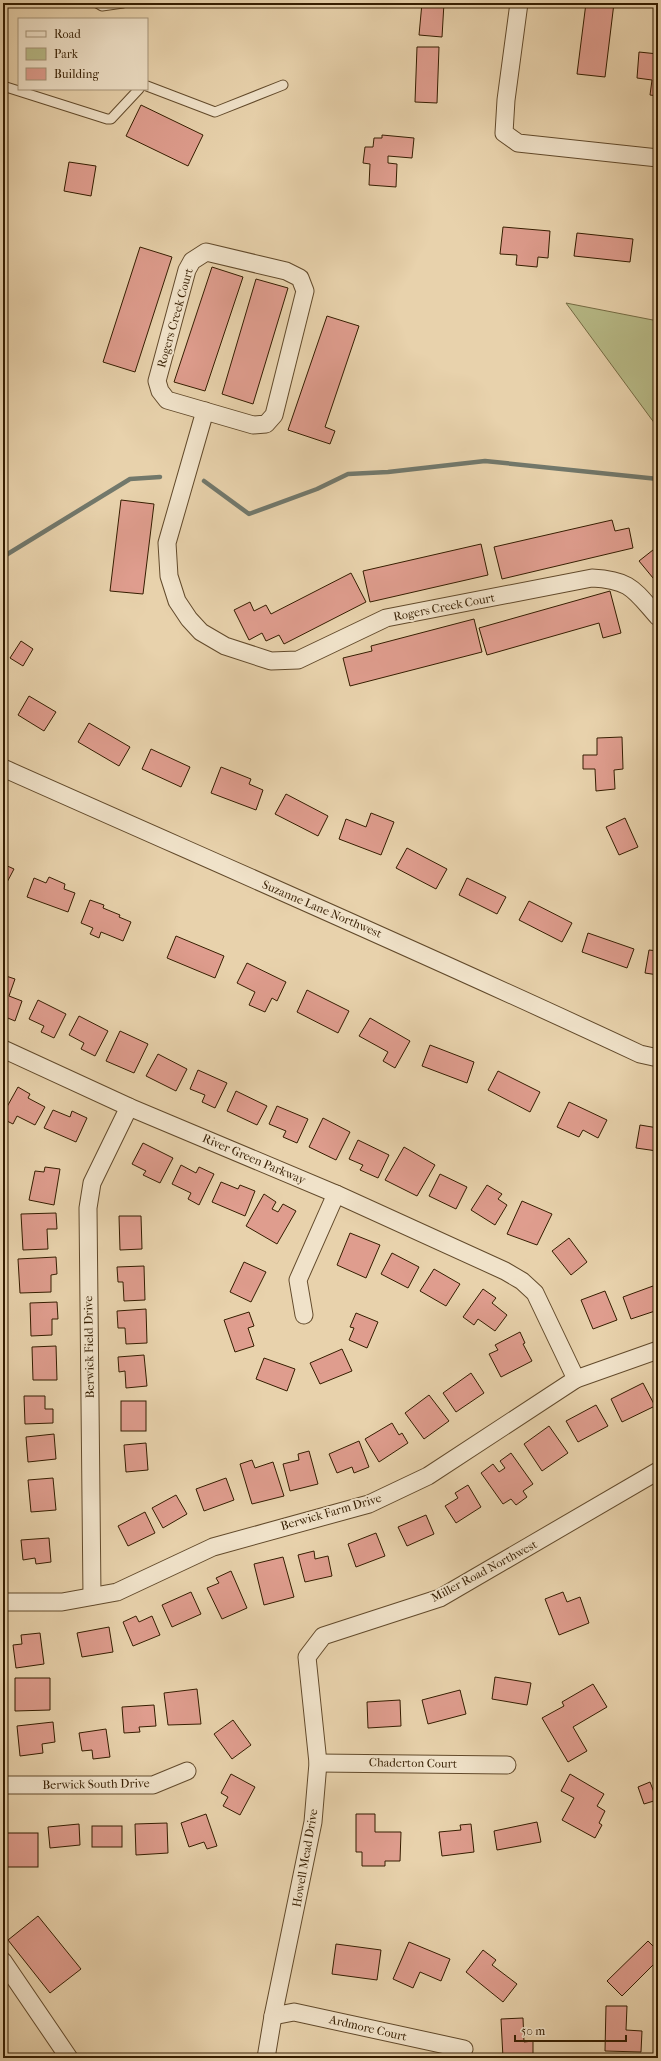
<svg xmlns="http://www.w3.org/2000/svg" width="661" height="2061" font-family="'IM FELL French Canon',serif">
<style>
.green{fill:#b8bb88;stroke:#766c44}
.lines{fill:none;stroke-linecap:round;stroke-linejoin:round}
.stream{stroke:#72786b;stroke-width:4.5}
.building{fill:#df9d8e;stroke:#351d00}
.service-casing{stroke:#624a2b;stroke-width:11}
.minor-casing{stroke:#624a2b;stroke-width:19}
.service{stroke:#f0e2c9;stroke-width:9}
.minor{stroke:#f0e2c9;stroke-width:17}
.labels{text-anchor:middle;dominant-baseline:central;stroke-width:4;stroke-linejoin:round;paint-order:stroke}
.street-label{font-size:12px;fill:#351d00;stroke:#f0e2c9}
</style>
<rect width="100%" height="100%" fill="#e8d2ac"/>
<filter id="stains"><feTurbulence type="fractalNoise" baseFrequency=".005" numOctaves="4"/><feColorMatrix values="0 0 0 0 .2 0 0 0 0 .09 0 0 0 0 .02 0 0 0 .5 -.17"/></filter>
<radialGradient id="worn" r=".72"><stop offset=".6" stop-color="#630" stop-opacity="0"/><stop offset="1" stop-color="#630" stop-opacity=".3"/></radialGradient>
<path class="green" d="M566,303L658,321V428Z"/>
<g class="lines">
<g class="stream">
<path d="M204,481L249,514L317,489L348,474L388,472L485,461L658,479"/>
<path d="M3,555H6L130,479L160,477"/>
</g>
</g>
<g class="building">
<path d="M422,3H444L442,37L419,35Z"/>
<path d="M586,3H614L605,77L577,74Z"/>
<path d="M417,47H439L437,103L415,102Z"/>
<path d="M639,52L658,54V96L650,95L652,80L637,78Z"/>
<path d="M141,105L203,135L188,166L126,136Z"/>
<path d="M382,135L414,138L412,158L388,156V163L397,164L396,187L369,185L370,164L363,163L365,147H373L374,138H382Z"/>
<path d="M69,162L96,166L91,196L64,191Z"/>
<path d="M503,227L550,231L548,258L538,257L537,267L516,265L517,255L500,254Z"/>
<path d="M577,233L633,239L630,262L574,256Z"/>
<path d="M140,247L172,257L135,372L103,362Z"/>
<path d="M212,267L243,277L205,391L174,382Z"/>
<path d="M256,279L288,288L253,404L222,394Z"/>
<path d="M327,316L359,326L325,427L335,431L330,444L288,430Z"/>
<path d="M121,500L154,504L143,594L110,591Z"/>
<path d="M612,520L615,531L629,528L633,548L502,579L494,547Z"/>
<path d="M481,544L488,575L370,602L363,571Z"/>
<path d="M658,546V584L639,561Z"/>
<path d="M351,573L366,602L284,644L279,635L266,641L262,633L249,640L234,610L250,602L254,611L266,605L271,614Z"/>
<path d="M610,591L621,633L603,638L599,623L487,655L479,628Z"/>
<path d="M474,619L482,652L350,686L343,658L372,651L371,646Z"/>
<path d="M21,641L33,649L23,666L10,658Z"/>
<path d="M29,696L56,712L44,731L18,715Z"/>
<path d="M89,723L130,747L119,766L78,742Z"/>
<path d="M622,737L623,769L614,770L615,789L596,791L595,769H583V755H597V738Z"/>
<path d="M151,749L190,767L181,787L142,769Z"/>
<path d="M221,767L251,779L249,784L263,790L256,810L211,793Z"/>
<path d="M286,794L328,816L318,836L275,814Z"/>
<path d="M371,813L394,822L381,855L339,839L346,819L366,827Z"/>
<path d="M625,818L638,847L619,855L606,827Z"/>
<path d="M407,848L447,869L436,889L396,868Z"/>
<path d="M3,864L14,869L4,888H3Z"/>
<path d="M49,877L65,884L64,889L75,893L68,912L27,897L34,878L46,883Z"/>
<path d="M467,878L506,897L497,914L459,895Z"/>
<path d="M90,900L104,905L103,908L120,915L119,917L131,922L123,941L101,932L99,938L90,934L93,928L81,923Z"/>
<path d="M529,901L572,923L562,942L519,920Z"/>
<path d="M588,933L634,949L627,968L582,952Z"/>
<path d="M176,936L224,956L215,978L167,958Z"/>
<path d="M649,950L658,951V975L645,973Z"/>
<path d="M247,963L286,982L277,1001L272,998L265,1012L249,1005L255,992L237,983Z"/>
<path d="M3,975L15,979L9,996L22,1001L15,1021L3,1016Z"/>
<path d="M307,990L349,1011L338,1033L297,1012Z"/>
<path d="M38,1000L66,1014L54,1038L41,1032L44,1026L29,1019Z"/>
<path d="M79,1016L108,1031L95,1056L81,1049L84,1043L69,1035Z"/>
<path d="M370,1018L410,1041L395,1068L383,1061L388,1052L359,1036Z"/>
<path d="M120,1031L148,1044L134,1073L106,1061Z"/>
<path d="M430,1045L474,1062L467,1083L422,1066Z"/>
<path d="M158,1054L187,1069L176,1091L146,1076Z"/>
<path d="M198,1070L227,1083L215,1108L202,1102L205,1095L190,1089Z"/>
<path d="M498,1071L540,1092L530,1112L488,1090Z"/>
<path d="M18,1087L30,1094L28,1098L45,1107L35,1125L17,1116L13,1124L3,1119V1114Z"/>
<path d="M236,1091L267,1106L257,1125L227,1111Z"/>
<path d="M569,1102L607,1120L598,1138L583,1130L579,1137L557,1127Z"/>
<path d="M277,1106L308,1119L297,1143L283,1137L286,1131L269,1124Z"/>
<path d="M53,1110L70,1117L72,1111L87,1118L76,1142L44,1128Z"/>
<path d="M323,1118L350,1132L336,1160L309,1147Z"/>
<path d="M640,1125L658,1128V1154H656L657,1151L636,1148Z"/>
<path d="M358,1140L389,1155L378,1178L360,1170L363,1165L349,1159Z"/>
<path d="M143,1143L173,1158L160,1183L143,1175L146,1171L132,1164Z"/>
<path d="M404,1147L435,1165L417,1196L385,1180Z"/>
<path d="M181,1165L196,1173L199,1167L214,1174L199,1205L188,1199L191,1193L172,1184Z"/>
<path d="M45,1167L60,1169L54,1205L29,1200L35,1171L44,1172Z"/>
<path d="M440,1174L467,1187L456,1209L429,1196Z"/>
<path d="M221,1182L238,1189L240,1185L255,1191L245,1216L212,1202Z"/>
<path d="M487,1185L502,1194L498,1199L507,1205L495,1225L471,1210Z"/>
<path d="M264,1194L276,1202L272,1209L278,1212L283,1204L296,1211L277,1244L246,1226Z"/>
<path d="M522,1201L552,1214L537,1245L507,1234Z"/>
<path d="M56,1213L57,1229H47L48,1249L23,1250L21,1214Z"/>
<path d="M119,1216H141L142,1249L120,1250Z"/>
<path d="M350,1233L380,1245L366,1278L337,1265Z"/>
<path d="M569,1238L587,1262L571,1275L552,1251Z"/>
<path d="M392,1253L419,1267L408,1288L381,1274Z"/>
<path d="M56,1257L57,1274L51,1275V1292L20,1293L18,1259Z"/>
<path d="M244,1262L266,1272L251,1302L230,1292Z"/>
<path d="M144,1266L145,1300L124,1301L123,1282H118L117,1267Z"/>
<path d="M434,1269L460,1284L446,1306L420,1291Z"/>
<path d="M653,1286L658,1300V1310L631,1319L623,1297Z"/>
<path d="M483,1289L496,1298L492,1303L507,1315L495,1331L478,1319L474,1325L463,1317Z"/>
<path d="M605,1291L617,1320L593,1329L581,1300Z"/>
<path d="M57,1302L58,1319H52V1335L31,1336L30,1303Z"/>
<path d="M146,1309L147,1343L126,1344L125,1328H118L117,1311Z"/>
<path d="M249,1312L254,1326L248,1328L254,1346L235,1352L224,1320Z"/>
<path d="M356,1313L378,1322L367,1348L349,1340L354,1328L350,1327Z"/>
<path d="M520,1332L525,1343L523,1344L532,1361L501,1377L489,1354L498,1350L495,1345Z"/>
<path d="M56,1346L57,1380H33L32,1347Z"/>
<path d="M342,1349L352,1371L320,1384L310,1363Z"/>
<path d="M144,1355L147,1386L126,1388L125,1371L119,1372L118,1357Z"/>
<path d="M264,1358L295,1369L287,1391L256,1379Z"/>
<path d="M471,1373L484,1393L456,1412L443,1393Z"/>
<path d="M643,1383L655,1406L622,1422L611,1399Z"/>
<path d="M429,1395L449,1421L424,1439L405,1413Z"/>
<path d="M24,1396H45V1409H53V1423L25,1424Z"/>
<rect x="121" y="1401" width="25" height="30"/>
<path d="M596,1405L608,1426L578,1442L566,1421Z"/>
<path d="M392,1423L399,1435L402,1433L408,1443L379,1462L365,1439Z"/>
<path d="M549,1426L568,1453L542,1471L524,1444Z"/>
<path d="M54,1434L56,1459L28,1462L26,1437Z"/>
<path d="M359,1441L369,1467L354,1473L352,1467L337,1473L329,1454Z"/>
<path d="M146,1443L148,1470L126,1472L124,1445Z"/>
<path d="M309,1451L318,1484L290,1491L283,1464L299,1460L298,1454Z"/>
<path d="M511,1453L533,1484L523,1491L527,1497L516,1505L511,1499L503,1504L481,1473L493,1464L499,1472L505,1468L500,1461Z"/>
<path d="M252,1460L255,1468L273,1462L284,1496L252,1504L240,1464Z"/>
<path d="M53,1478L56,1510L31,1512L28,1480Z"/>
<path d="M226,1478L234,1500L204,1511L196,1489Z"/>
<path d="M468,1485L481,1507L456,1523L445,1506L458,1498L455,1493Z"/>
<path d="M176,1495L187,1514L163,1528L152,1508Z"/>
<path d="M145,1512L155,1533L128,1546L118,1526Z"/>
<path d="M426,1515L434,1534L407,1546L398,1527Z"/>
<path d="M376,1533L385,1556L356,1567L348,1544Z"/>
<path d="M49,1538L51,1562L36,1564L35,1558L23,1560L21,1540Z"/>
<rect x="3" y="1542" width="3" height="22"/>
<path d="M314,1551L315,1559L328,1556L332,1576L305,1582L298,1555Z"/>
<path d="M283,1557L294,1597L264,1605L254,1564Z"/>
<path d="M231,1571L247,1608L222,1619L207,1588L219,1583L216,1578Z"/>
<path d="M191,1592L201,1614L172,1627L162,1605Z"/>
<path d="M563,1592L567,1602L580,1597L589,1623L559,1635L545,1599Z"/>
<path d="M136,1616L139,1622L152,1616L160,1635L133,1646L123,1622Z"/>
<path d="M109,1627L113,1652L82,1657L77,1633Z"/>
<path d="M40,1633L44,1664L16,1668L13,1645L22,1644L21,1635Z"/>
<path d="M495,1677L531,1683L527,1705L492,1699Z"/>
<path d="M15,1678H50V1710L15,1711Z"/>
<path d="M593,1684L607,1707L573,1727L587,1751L568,1762L542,1718L564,1706L562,1702Z"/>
<path d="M197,1689L201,1724L168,1725L164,1693Z"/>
<path d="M460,1690L466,1714L428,1724L422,1700Z"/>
<path d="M400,1700L401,1726L368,1728L367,1702Z"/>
<path d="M154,1705L156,1726L139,1727L140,1732L124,1733L122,1707Z"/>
<path d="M233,1720L251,1745L232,1759L214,1734Z"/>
<path d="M53,1722L55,1742L42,1744L43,1753L20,1756L17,1726Z"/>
<path d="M106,1729L110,1757L93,1759L92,1750L82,1751L79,1733Z"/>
<path d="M231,1774L255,1787L240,1815L223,1806L228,1797L221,1793Z"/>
<path d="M570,1774L604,1794L597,1806L605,1811L599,1823L602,1825L595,1838L562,1820L574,1798L561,1791Z"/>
<path d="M650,1782L657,1800L644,1804L638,1787Z"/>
<path d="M206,1814L217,1846L207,1849L204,1842L189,1847L181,1823Z"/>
<path d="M356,1814H375V1832H401L400,1861H385V1866H362V1852H356Z"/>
<path d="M537,1822L541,1842L497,1850L494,1831Z"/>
<path d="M167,1823L168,1853L136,1855L135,1824Z"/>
<path d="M79,1824L80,1845L50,1848L48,1827Z"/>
<path d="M471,1824L474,1852L442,1856L439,1832L461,1830L460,1825Z"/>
<rect x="92" y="1826" width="30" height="21"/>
<rect x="6" y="1833" width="32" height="34"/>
<path d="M38,1916L81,1969L50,1993L8,1940Z"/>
<path d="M648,1941L658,1951V1966L655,1963L622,1996L607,1981Z"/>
<path d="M409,1942L450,1959L441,1981L420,1972L413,1988L393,1979Z"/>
<path d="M336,1944L381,1950L377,1980L332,1974Z"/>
<path d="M483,1950L496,1960L492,1965L517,1984L503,2002L466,1972Z"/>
<path d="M606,2006H627L626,2030L642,2031L641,2052L605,2051Z"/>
<path d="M523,2018L524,2042L533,2041V2056H524V2058H503L501,2019Z"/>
</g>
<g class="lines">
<g class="service-casing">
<g id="service">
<path d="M97,3L102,6L123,3"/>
<path d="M3,86L107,119H111L139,89"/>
<path d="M147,86L215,112L283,85"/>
</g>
</g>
<g class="minor-casing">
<g id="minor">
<path d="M519,3L506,100L504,133L518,143L658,158"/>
<path d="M206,252L286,271L300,278L305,291L274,415L266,424L253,425L167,400L160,391L157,381L187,270L192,261Z"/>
<path d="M205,411L167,543L169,576L177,601L189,619L201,632L225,646L271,661L298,660L386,618L592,578C631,580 634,590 658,617"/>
<path d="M3,768C216,863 429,955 640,1054L658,1058"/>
<path d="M3,1049L129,1107L336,1194L505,1271L522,1281L535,1293L576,1379"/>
<path d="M304,1315L298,1280L336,1194"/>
<path d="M92,1596L88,1208L92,1183L129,1107"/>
<path d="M3,1602H62L117,1592L213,1547L369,1504L428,1476L576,1379L658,1350"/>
<path d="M318,1763L507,1765"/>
<path d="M3,1785H153L187,1771"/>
<path d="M3,1961L69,2058"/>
<path d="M273,2016L294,2012L464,2049"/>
<path d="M266,2058L273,2016L313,1822L318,1763L307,1657L323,1636L440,1598L658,1471"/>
</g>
</g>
<use href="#service" class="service"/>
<use href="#minor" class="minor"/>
</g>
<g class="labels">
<g class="street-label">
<text transform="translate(175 318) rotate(-74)">Rogers Creek Court</text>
<text transform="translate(444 607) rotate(-11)">Rogers Creek Court</text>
<text transform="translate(322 909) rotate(23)">Suzanne Lane Northwest</text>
<text transform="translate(254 1159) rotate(23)">River Green Parkway</text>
<text transform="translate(89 1347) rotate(-91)">Berwick Field Drive</text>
<text transform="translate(331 1512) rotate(-16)">Berwick Farm Drive</text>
<text transform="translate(484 1571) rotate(-28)">Miller Road Northwest</text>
<text transform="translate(413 1763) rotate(1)">Chaderton Court</text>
<text transform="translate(96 1784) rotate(-1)">Berwick South Drive</text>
<text transform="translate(305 1858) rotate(-80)">Howell Mead Drive</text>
<text transform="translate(368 2028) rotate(13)">Ardmore Court</text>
</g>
</g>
<rect width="661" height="2061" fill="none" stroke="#e8d2ac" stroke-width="16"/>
<rect x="4" y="4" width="653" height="2053" fill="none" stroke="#351d00" stroke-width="2"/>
<rect x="8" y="8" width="645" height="2045" fill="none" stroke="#351d00"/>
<rect x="18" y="18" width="130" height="72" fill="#f0e2c9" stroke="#a59379"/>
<rect x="26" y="31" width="20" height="6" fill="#f0e2c9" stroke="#a59379"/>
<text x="54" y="38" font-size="12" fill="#351d00">Road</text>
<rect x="26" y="48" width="20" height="12" fill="#b8bb88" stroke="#a59379"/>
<text x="54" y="58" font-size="12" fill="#351d00">Park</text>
<rect x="26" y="68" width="20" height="12" fill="#df9d8e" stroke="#a59379"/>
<text x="54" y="78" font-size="12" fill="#351d00">Building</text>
<path d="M515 2035v6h111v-6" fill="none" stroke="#351d00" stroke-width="2"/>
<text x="521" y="2035" font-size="12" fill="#351d00" stroke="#f0e2c9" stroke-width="3" paint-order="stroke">50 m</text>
<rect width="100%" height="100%" filter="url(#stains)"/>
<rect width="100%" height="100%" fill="url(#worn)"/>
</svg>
